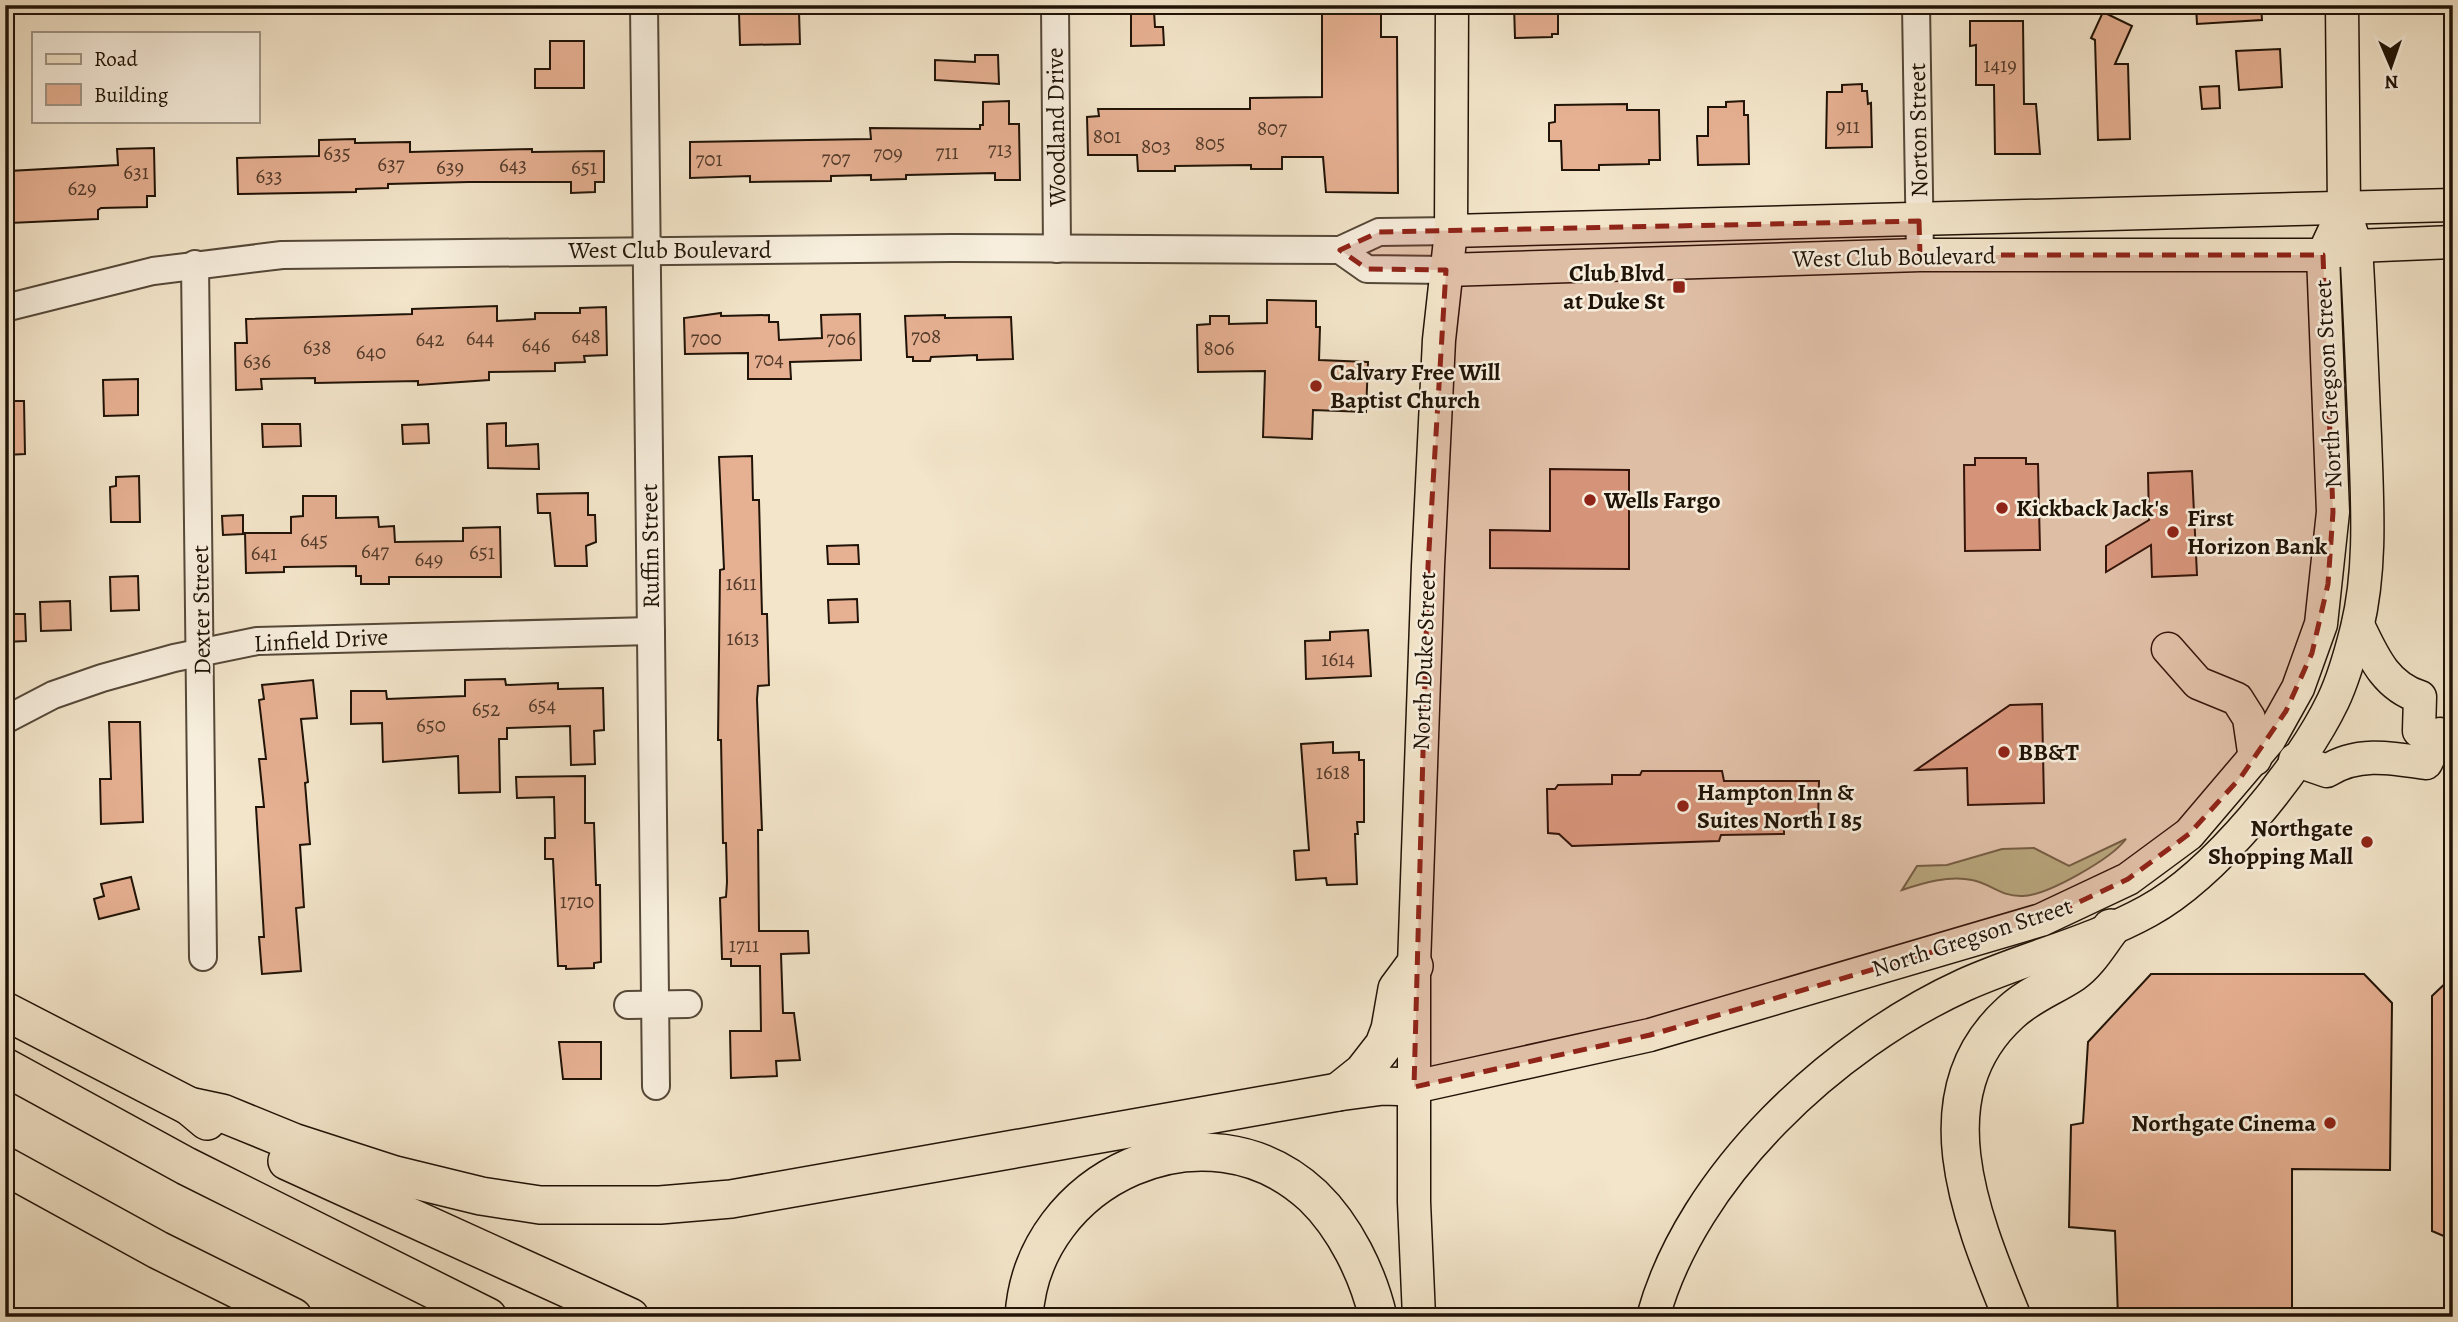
<svg xmlns="http://www.w3.org/2000/svg" width="2458" height="1322" font-family="Alegreya,serif">
<style>
.green{fill:#c0c393;stroke:#706b4d;stroke-width:2}
.building{fill:#e6b092;stroke:#201307;stroke-width:2}
.lines{fill:none;stroke-linecap:round;stroke-linejoin:round}
.minor-casing{stroke:#554838;stroke-width:30}
.major-casing{stroke:#201307;stroke-width:35}
.highway-casing{stroke:#201307;stroke-width:40}
.minor{stroke:#f7eedd;stroke-width:26}
.major{stroke:#f3e5ca;stroke-width:32}
.highway{stroke:#f3e5ca;stroke-width:37}
.marked{fill:#8f2418;fill-opacity:0.2;stroke:#8f2418;stroke-width:5;stroke-dasharray:14 9;stroke-linejoin:round}
.poi-dot{fill:#8f2418;stroke:#f7eedd;stroke-width:2.5}
.labels{text-anchor:middle;dominant-baseline:central;stroke-width:5;stroke-linejoin:round;paint-order:stroke}
.number-label{font-size:21px;fill:#523a2a}
.street-label{font-size:24px;fill:#201307;stroke:#f7eedd}
.poi-label{font-size:24px;font-weight:bold;fill:#201307;stroke:#f7eedd;text-anchor:start}
</style>
<rect width="100%" height="100%" fill="#f3e5ca"/>
<filter id="stains"><feTurbulence type="fractalNoise" baseFrequency=".00286" numOctaves="4"/><feColorMatrix values="0 0 0 0 .2 0 0 0 0 .09 0 0 0 0 .02 0 0 0 .5 -.17"/></filter>
<radialGradient id="worn" r=".72"><stop offset=".6" stop-color="#630" stop-opacity="0"/><stop offset="1" stop-color="#630" stop-opacity=".3"/></radialGradient>
<path class="green" d="M2126,839C2111,859 2048,895 2023,896C2000,897 1990,883 1972,880C1949,875 1923,883 1902,890L1917,866L1947,865L2002,849L2034,848L2069,866Z"/>
<g class="building">
<path d="M758,5H786V12H799L800,44L740,45L739,13H758Z"/>
<path d="M1322,5H1381V37H1397L1398,193L1326,192L1323,157H1282V169H1251V165L1175,166V171H1138L1137,155H1088L1087,117L1099,116L1098,109H1250V98L1322,97Z"/>
<path d="M1514,5H1558V34H1552V37L1515,38Z"/>
<path d="M2196,5H2261L2262,20L2197,24Z"/>
<path d="M1154,11L1155,27H1163L1164,45L1131,46V12Z"/>
<path d="M2103,12L2132,26L2115,64H2128L2130,139L2098,140L2095,40L2091,38Z"/>
<path d="M1970,21H2023L2024,104H2036L2040,154H1995L1994,85H1976V45L1970,46Z"/>
<path d="M550,41H584V88H535V69H550Z"/>
<path d="M2280,49L2282,87L2239,90L2236,51Z"/>
<path d="M975,55H998L999,84L935,80V60L975,62Z"/>
<path d="M1862,84V91H1867L1868,104L1871,103L1872,147L1826,148L1827,92H1842V85Z"/>
<path d="M2219,86L2220,108L2202,109L2200,87Z"/>
<path d="M1009,101V124H1019L1020,180H995V173L906,175V179L871,180V175L831,176V181L750,182V176L690,178V142L871,139L870,128L980,129V125H983V102Z"/>
<path d="M1744,101V115H1748L1749,164L1698,165L1697,136H1708V107H1726V102Z"/>
<path d="M1627,104V110H1659L1660,160H1649V164L1599,165V170H1562L1561,141H1549V123L1555,122V105Z"/>
<path d="M355,139V143L410,142V152L532,149V152L604,151V182H595V192L571,193V182H469L388,184V188L356,189V192L238,194L237,158L319,156V140Z"/>
<path d="M154,148L155,196H147V207L101,208L98,210V219L10,223L9,171L118,165L117,149Z"/>
<path d="M1267,300L1316,301V327H1320L1319,360L1368,362L1366,412L1313,410L1312,439L1263,437L1265,371L1198,372L1197,325L1210,324V316H1229V324L1267,323Z"/>
<path d="M497,306V321L535,319V313H580V308L606,307L607,355L584,356L585,362L555,363V371L489,372V380L418,385V381L315,383V378L261,379L262,389L236,390L235,343H247L246,319L412,314V309Z"/>
<path d="M721,313V316L769,315V322H778L779,340L822,338L821,315L860,314L861,360L790,362L791,379H748V353L685,354L684,318Z"/>
<path d="M945,315V318L1011,317L1013,359L977,360V355L931,357L930,361H913V357H907L905,316Z"/>
<path d="M138,379V415L104,416L103,380Z"/>
<path d="M5,401H24L25,454L6,455Z"/>
<path d="M506,423V446L538,444L539,469L488,468L487,424Z"/>
<path d="M262,424H300L301,446L263,447Z"/>
<path d="M428,424L429,443L403,444L402,425Z"/>
<path d="M752,456L753,500H759L762,614H767L769,685L758,686L757,699L762,830H758L759,931H808L809,953L781,954L783,1013H794L800,1060L776,1061L777,1076L731,1078L730,1031H761L760,966H731V959H722L720,898L726,897L727,882L726,843H723L721,740H718L720,570L724,569L719,457Z"/>
<path d="M1975,458H2026V464H2038L2040,550L1965,551L1964,465H1975Z"/>
<path d="M1550,469L1629,470V569L1490,568V530L1550,531Z"/>
<path d="M2192,471L2197,575L2152,577L2151,545L2106,572V546L2149,520L2148,473Z"/>
<path d="M139,476L140,522H111L110,487L116,486V477Z"/>
<path d="M588,493V515H595L596,542L586,546L587,566H555L550,513H538L537,494Z"/>
<path d="M303,496H336V518L378,517L379,527L394,526L395,542L463,541V528L500,527L501,577H389V584H361V576H356V566L284,567V572L246,573L245,533H291V517L303,516Z"/>
<path d="M243,515V534L223,535L222,516Z"/>
<path d="M858,545L859,564H828L827,546Z"/>
<path d="M138,576L139,610L111,611L110,577Z"/>
<path d="M857,599L858,622L829,623L828,600Z"/>
<path d="M70,601L71,630L41,631L40,602Z"/>
<path d="M5,614H25L26,641L5,642Z"/>
<path d="M1368,630L1371,676L1306,679L1305,641L1330,640V632Z"/>
<path d="M505,679L506,685L558,683V689L603,688L604,730L594,731L595,764L571,765L570,726L507,728V739H499L500,792L459,793L458,756L383,762L382,723L351,724V691H386L387,699L465,696V680Z"/>
<path d="M313,680L317,718L301,719L308,782L305,783L310,844L300,845L304,907L296,908L301,971L262,974L259,937H264L256,807H264L259,759H266L259,700L264,699L262,685Z"/>
<path d="M2042,704L2044,803L1968,805L1967,768L1916,770L2010,705Z"/>
<path d="M109,722H140L143,822L101,824L100,779H111Z"/>
<path d="M1333,742V753L1359,752V760H1364V822H1357L1358,834H1355L1357,884L1327,885L1326,878L1296,880L1294,851L1309,850L1301,744Z"/>
<path d="M1642,771H1722L1724,781H1819L1818,823L1784,826V834L1721,835L1719,841L1572,846L1559,834L1548,833L1547,789H1555L1558,785L1612,784V775H1640Z"/>
<path d="M585,776V823H594L596,885H600L601,962L594,963V968L566,969V966H558L553,859H545V838H555L554,797L517,798L516,777Z"/>
<path d="M131,877L139,909L99,919L94,899L104,896L101,884Z"/>
<path d="M2151,974H2364L2392,1003L2390,1170L2292,1169V1317H2118L2115,1231L2069,1227L2071,1125L2083,1123L2088,1042Z"/>
<path d="M2453,976V1240L2432,1231V996Z"/>
<path d="M559,1042H601V1079H563Z"/>
</g>
<g class="lines">
<g class="minor-casing">
<g id="minor">
<path d="M644,5L656,1086"/>
<path d="M1055,5L1057,249"/>
<path d="M1916,5L1920,255"/>
<path d="M1340,250L1367,269L1446,270"/>
<path d="M195,264L203,957"/>
<path d="M5,308L153,271L282,255L952,248L1340,250L1379,232L1451,231"/>
<path d="M5,720L53,695L102,678L174,658L257,641L651,631"/>
<path d="M628,1005L688,1004"/>
</g>
</g>
<g class="major-casing">
<g id="major">
<path d="M1451,231L2453,205"/>
<path d="M1446,270L1920,255H2323L2356,246L2453,242"/>
<path d="M2358,625C2373,656 2385,686 2420,697L2419,731"/>
<path d="M2168,649L2198,683L2237,699L2249,718L2255,759"/>
<path d="M2295,760L2327,771C2357,751 2393,758 2426,763L2440,734"/>
<path d="M1414,1087L1650,1035L2041,920L2128,879L2189,834L2269,740L2298,688L2321,624L2333,512L2323,255L2344,210"/>
<path d="M1419,1317L1414,1202V966L1428,566L1439,340L1451,231L1452,5"/>
<path d="M1653,1317C1692,1175 1833,1045 1964,985C2024,958 2090,943 2148,911C2214,875 2300,770 2333,701C2344,678 2351,652 2357,628C2372,566 2367,500 2365,437C2362,374 2360,310 2356,246L2344,210L2342,5"/>
</g>
</g>
<g class="highway-casing">
<g id="highway">
<path d="M5,1011L189,1106L207,1121"/>
<path d="M5,1067L186,1166L488,1317"/>
<path d="M1338,1092L1363,1072L1384,1045L1390,1029L1397,989L1414,966"/>
<path d="M189,1106L222,1113L293,1142L395,1175L481,1196L540,1205H660L731,1199L1338,1092L1383,1086L1414,1087"/>
<path d="M287,1161L630,1317"/>
<path d="M5,1166L158,1250L293,1317"/>
<path d="M1024,1317C1032,1177 1207,1097 1313,1196C1345,1227 1368,1274 1378,1317"/>
<path d="M2012,1317C1973,1221 1919,1096 2010,1013C2029,995 2052,987 2073,973C2088,963 2100,942 2111,928"/>
</g>
</g>
<use href="#minor" class="minor"/>
<use href="#major" class="major"/>
<use href="#highway" class="highway"/>
</g>
<path class="marked" d="M1919,221L1920,255H2323L2333,512L2328,584L2312,653L2286,711L2241,777L2189,834L2128,879L2041,920L1650,1035L1414,1087L1428,566L1446,270L1367,269L1340,250L1379,232Z"/>
<g class="poi-dot">
<rect x="1672" y="280" width="14" height="14" rx="3.5"/>
<circle cx="1316" cy="386" r="7"/>
<circle cx="1590" cy="500" r="7"/>
<circle cx="2002" cy="508" r="7"/>
<circle cx="2173" cy="532" r="7"/>
<circle cx="2004" cy="752" r="7"/>
<circle cx="1683" cy="806" r="7"/>
<circle cx="2367" cy="842" r="7"/>
<circle cx="2330" cy="1123" r="7"/>
</g>
<g class="labels">
<g class="number-label">
<text x="2000" y="65">1419</text>
<text x="1848" y="126">911</text>
<text x="1272" y="128">807</text>
<text x="1107" y="136">801</text>
<text x="1210" y="143">805</text>
<text x="1156" y="146">803</text>
<text x="1000" y="149">713</text>
<text x="947" y="152">711</text>
<text x="337" y="153">635</text>
<text x="888" y="153">709</text>
<text x="836" y="158">707</text>
<text x="709" y="159">701</text>
<text x="391" y="164">637</text>
<text x="513" y="165">643</text>
<text x="450" y="167">639</text>
<text x="584" y="167">651</text>
<text x="136" y="172">631</text>
<text x="269" y="176">633</text>
<text x="82" y="188">629</text>
<text x="586" y="336">648</text>
<text x="926" y="336">708</text>
<text x="480" y="338">644</text>
<text x="706" y="338">700</text>
<text x="841" y="338">706</text>
<text x="430" y="339">642</text>
<text x="536" y="345">646</text>
<text x="317" y="347">638</text>
<text x="1219" y="348">806</text>
<text x="371" y="352">640</text>
<text x="769" y="359">704</text>
<text x="257" y="361">636</text>
<text x="314" y="540">645</text>
<text x="375" y="551">647</text>
<text x="482" y="552">651</text>
<text x="264" y="553">641</text>
<text x="429" y="559">649</text>
<text x="741" y="583">1611</text>
<text x="743" y="638">1613</text>
<text x="1338" y="659">1614</text>
<text x="542" y="705">654</text>
<text x="486" y="709">652</text>
<text x="431" y="725">650</text>
<text x="1333" y="772">1618</text>
<text x="577" y="901">1710</text>
<text x="744" y="945">1711</text>
</g>
<g class="street-label">
<text transform="translate(1056 127) rotate(-91)">Woodland Drive</text>
<text transform="translate(1918 130) rotate(-91)">Norton Street</text>
<text x="670" y="250">West Club Boulevard</text>
<text transform="translate(1894 257) rotate(-1)">West Club Boulevard</text>
<text transform="translate(2328 384) rotate(-93)">North Gregson Street</text>
<text transform="translate(650 546) rotate(-91)">Ruffin Street</text>
<text transform="translate(201 610) rotate(-91)">Dexter Street</text>
<text transform="translate(321 640) rotate(-3)">Linfield Drive</text>
<text transform="translate(1424 661) rotate(-88)">North Duke Street</text>
<text transform="translate(1972 937) rotate(-18)">North Gregson Street</text>
</g>
<g class="poi-label">
<text x="1665" y="273" text-anchor="end">Club Blvd<tspan x="1665" dy="28">at Duke St</tspan></text>
<text x="1330" y="372">Calvary Free Will<tspan x="1330" dy="28">Baptist Church</tspan></text>
<text x="1604" y="500">Wells Fargo</text>
<text x="2016" y="508">Kickback Jack's</text>
<text x="2187" y="518">First<tspan x="2187" dy="28">Horizon Bank</tspan></text>
<text x="2018" y="752">BB&amp;T</text>
<text x="1697" y="792">Hampton Inn &amp;<tspan x="1697" dy="28">Suites North I 85</tspan></text>
<text x="2353" y="828" text-anchor="end">Northgate<tspan x="2353" dy="28">Shopping Mall</tspan></text>
<text x="2316" y="1123" text-anchor="end">Northgate Cinema</text>
</g>
</g>
<rect width="2458" height="1322" fill="none" stroke="#f3e5ca" stroke-width="28"/>
<rect x="7" y="7" width="2444" height="1308" fill="none" stroke="#201307" stroke-width="3.5"/>
<rect x="14" y="14" width="2430" height="1294" fill="none" stroke="#201307" stroke-width="2"/>
<rect x="32" y="32" width="228" height="91" fill="#f7eedd" stroke="#a19687" stroke-width="2"/>
<rect x="46" y="54" width="35" height="10" fill="#f3e5ca" stroke="#a19687" stroke-width="2"/>
<text x="94" y="66" font-size="21" fill="#201307">Road</text>
<rect x="46" y="84" width="35" height="21" fill="#e6b092" stroke="#a19687" stroke-width="2"/>
<text x="94" y="102" font-size="21" fill="#201307">Building</text>
<g transform="translate(2391 66) rotate(178)" stroke="#f7eedd" stroke-width="5" paint-order="stroke">
<path d="M0-5L12 26L0 18L-12 26Z" fill="#201307"/>
<text y="-10" font-size="19" font-weight="bold" text-anchor="middle" fill="#201307">N</text>
</g>
<rect width="100%" height="100%" filter="url(#stains)"/>
<rect width="100%" height="100%" fill="url(#worn)"/>
</svg>
